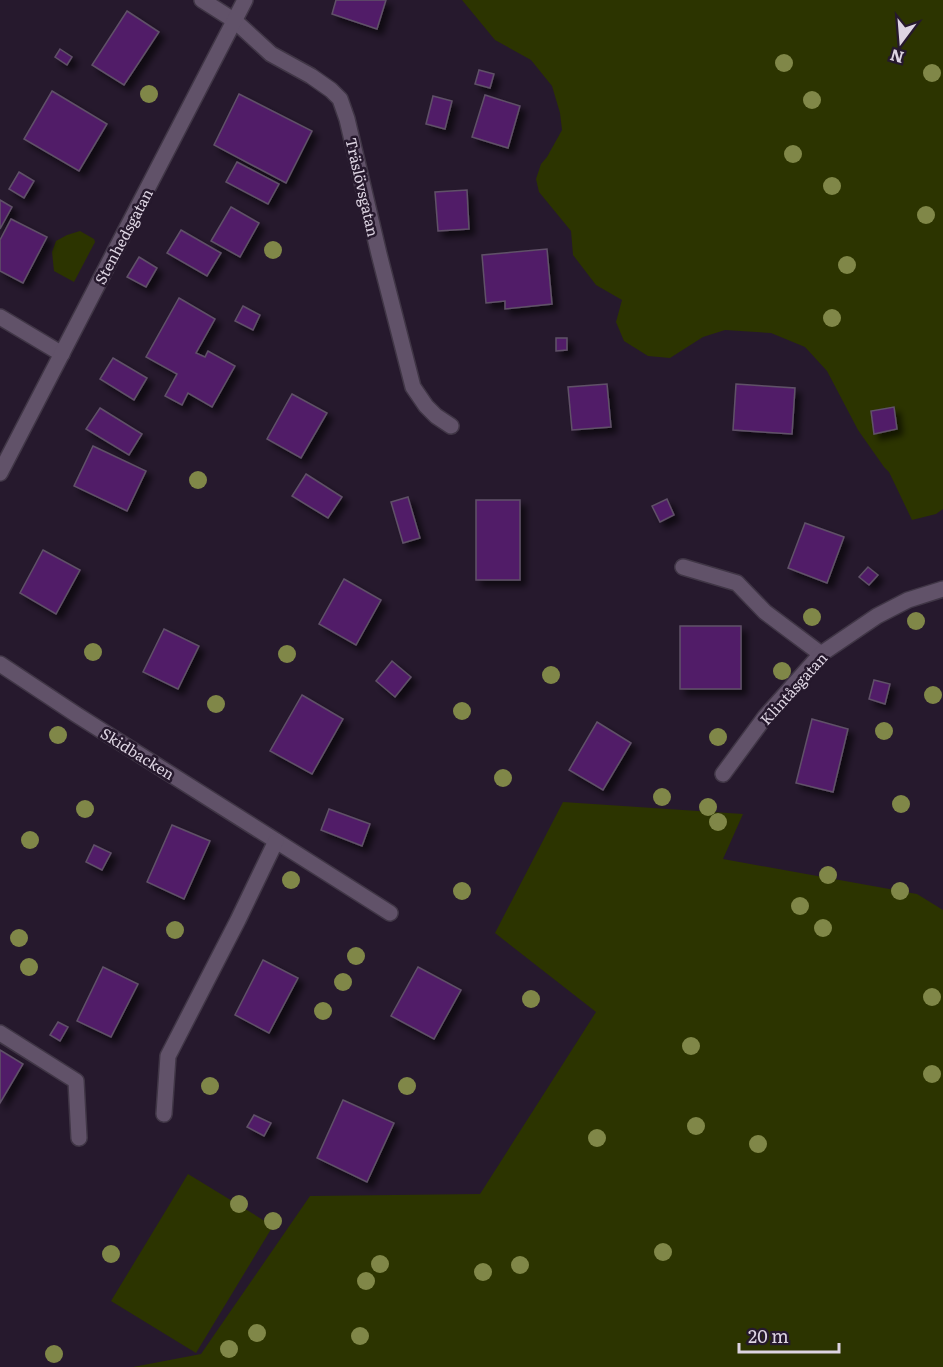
<svg xmlns="http://www.w3.org/2000/svg" width="943" height="1367" font-family="Literata,serif">
<style>
.green{fill:#2c3400}
.building{fill:#511e67;stroke:#605168;stroke-width:1.5;filter:url(#shadow)}
.lines{fill:none;stroke-linecap:round;stroke-linejoin:round}
.minor-casing{stroke:#403646;stroke-width:18}
.minor{stroke:#615269;stroke-width:15}
.tree{fill:#808748}
.labels{text-anchor:middle;dominant-baseline:central;stroke-width:5;stroke-linejoin:round;paint-order:stroke}
.street-label{font-size:15px;fill:#ddd4e2;stroke:#26192d}
</style>
<defs>
<filter id="shadow"><feDropShadow dx="5.5" dy="5.5" stdDeviation="3" flood-color="#0009"/></filter>
</defs>
<rect width="100%" height="100%" fill="#26192d"/>
<g class="green">
<path d="M462,0H943V509L936,514L912,520L889,472L884,467L858,430L827,371L805,347L771,333L725,330L703,337L670,358L648,356L624,341L616,322L622,300L596,285L573,255L571,231L539,192L536,179L541,164L547,157L562,130L560,113L552,86L531,60L495,40Z"/>
<path d="M80,231L94,239L95,242L74,282L54,271L52,252L56,241L67,235Z"/>
<path d="M563,802L743,814L723,859L917,894L943,910V1367H133L201,1354L310,1196L480,1194L596,1012L495,933Z"/>
<path d="M188,1174L273,1226L196,1353L111,1301Z"/>
</g>
<g class="building">
<path d="M336,0H386L377,29L332,14Z"/>
<path d="M127,11L159,32L124,85L92,65Z"/>
<path d="M60,49L72,57L67,65L55,57Z"/>
<path d="M479,70L494,74L490,88L475,84Z"/>
<path d="M52,91L107,124L79,171L24,139Z"/>
<path d="M239,94L312,131L286,183L214,145Z"/>
<path d="M485,95L520,106L508,148L472,137Z"/>
<path d="M433,96L452,101L445,129L426,124Z"/>
<path d="M237,162L279,184L268,204L226,182Z"/>
<path d="M19,172L34,181L24,198L9,189Z"/>
<path d="M467,190L469,229L438,231L435,192Z"/>
<path d="M0,200L12,207L0,229Z"/>
<path d="M231,207L259,223L240,257L211,241Z"/>
<path d="M11,219L47,237L23,283L0,271V240Z"/>
<path d="M181,230L221,253L207,276L167,253Z"/>
<path d="M547,249L552,304L505,309V301L486,303L482,255Z"/>
<path d="M139,257L157,268L146,287L127,277Z"/>
<path d="M179,298L215,319L196,353L205,357L208,351L235,366L212,407L188,393L182,405L165,396L177,374L146,357Z"/>
<path d="M243,306L260,315L253,330L235,321Z"/>
<path d="M556,338H567V350L556,351Z"/>
<path d="M113,358L147,378L134,400L100,379Z"/>
<path d="M607,384L611,427L572,430L568,387Z"/>
<path d="M736,384L795,388L792,434L733,430Z"/>
<path d="M292,394L327,413L301,458L267,439Z"/>
<path d="M894,407L897,429L874,434L871,411Z"/>
<path d="M100,408L142,434L129,455L86,429Z"/>
<path d="M93,446L146,471L127,511L74,486Z"/>
<path d="M306,474L342,497L328,518L292,496Z"/>
<path d="M408,497L420,538L403,543L391,502Z"/>
<path d="M667,499L674,515L660,522L652,506Z"/>
<rect x="476" y="500" width="44" height="80"/>
<path d="M805,523L844,537L827,583L788,568Z"/>
<path d="M43,550L80,570L56,614L20,593Z"/>
<path d="M868,567L878,575L869,585L859,577Z"/>
<path d="M344,579L381,600L356,645L319,624Z"/>
<rect x="680" y="626" width="61" height="63"/>
<path d="M164,629L199,646L178,689L143,672Z"/>
<path d="M392,661L411,677L395,697L376,681Z"/>
<path d="M874,680L890,684L885,704L869,699Z"/>
<path d="M302,695L343,719L312,774L270,751Z"/>
<path d="M812,719L848,729L833,792L796,783Z"/>
<path d="M597,722L631,743L603,790L569,770Z"/>
<path d="M329,809L370,824L362,846L321,830Z"/>
<path d="M172,825L210,841L184,899L147,882Z"/>
<path d="M94,845L111,853L102,870L86,862Z"/>
<path d="M263,960L298,978L269,1033L235,1015Z"/>
<path d="M103,967L138,984L111,1037L77,1021Z"/>
<path d="M418,967L461,990L434,1039L391,1016Z"/>
<path d="M58,1022L68,1027L60,1041L50,1035Z"/>
<path d="M0,1050L23,1064L0,1103Z"/>
<path d="M343,1100L394,1123L367,1182L317,1158Z"/>
<path d="M254,1115L271,1123L264,1136L247,1127Z"/>
</g>
<g class="lines">
<g class="minor-casing">
<g id="minor">
<path d="M202,0L235,21L271,54L311,76L331,90L340,99L347,119L379,254L413,387L426,406L436,416L451,426"/>
<path d="M0,317L62,354"/>
<path d="M0,473L245,0"/>
<path d="M683,567L737,583L765,612L821,654"/>
<path d="M0,664L77,715L390,913"/>
<path d="M723,774L765,717L821,654L877,616L908,600L943,589"/>
<path d="M0,1033L76,1081L79,1138"/>
<path d="M164,1114L168,1056L238,920L276,841"/>
</g>
</g>
<use href="#minor" class="minor"/>
</g>
<g class="tree">
<circle cx="784" cy="63" r="9"/>
<circle cx="932" cy="73" r="9"/>
<circle cx="149" cy="94" r="9"/>
<circle cx="812" cy="100" r="9"/>
<circle cx="793" cy="154" r="9"/>
<circle cx="832" cy="186" r="9"/>
<circle cx="926" cy="215" r="9"/>
<circle cx="273" cy="250" r="9"/>
<circle cx="847" cy="265" r="9"/>
<circle cx="832" cy="318" r="9"/>
<circle cx="198" cy="480" r="9"/>
<circle cx="812" cy="617" r="9"/>
<circle cx="916" cy="621" r="9"/>
<circle cx="93" cy="652" r="9"/>
<circle cx="287" cy="654" r="9"/>
<circle cx="782" cy="671" r="9"/>
<circle cx="551" cy="675" r="9"/>
<circle cx="933" cy="695" r="9"/>
<circle cx="216" cy="704" r="9"/>
<circle cx="462" cy="711" r="9"/>
<circle cx="884" cy="731" r="9"/>
<circle cx="58" cy="735" r="9"/>
<circle cx="718" cy="737" r="9"/>
<circle cx="503" cy="778" r="9"/>
<circle cx="662" cy="797" r="9"/>
<circle cx="901" cy="804" r="9"/>
<circle cx="708" cy="807" r="9"/>
<circle cx="85" cy="809" r="9"/>
<circle cx="718" cy="822" r="9"/>
<circle cx="30" cy="840" r="9"/>
<circle cx="828" cy="875" r="9"/>
<circle cx="291" cy="880" r="9"/>
<circle cx="462" cy="891" r="9"/>
<circle cx="900" cy="891" r="9"/>
<circle cx="800" cy="906" r="9"/>
<circle cx="823" cy="928" r="9"/>
<circle cx="175" cy="930" r="9"/>
<circle cx="19" cy="938" r="9"/>
<circle cx="356" cy="956" r="9"/>
<circle cx="29" cy="967" r="9"/>
<circle cx="343" cy="982" r="9"/>
<circle cx="932" cy="997" r="9"/>
<circle cx="531" cy="999" r="9"/>
<circle cx="323" cy="1011" r="9"/>
<circle cx="691" cy="1046" r="9"/>
<circle cx="932" cy="1074" r="9"/>
<circle cx="210" cy="1086" r="9"/>
<circle cx="407" cy="1086" r="9"/>
<circle cx="696" cy="1126" r="9"/>
<circle cx="597" cy="1138" r="9"/>
<circle cx="758" cy="1144" r="9"/>
<circle cx="239" cy="1204" r="9"/>
<circle cx="273" cy="1221" r="9"/>
<circle cx="663" cy="1252" r="9"/>
<circle cx="111" cy="1254" r="9"/>
<circle cx="380" cy="1264" r="9"/>
<circle cx="520" cy="1265" r="9"/>
<circle cx="483" cy="1272" r="9"/>
<circle cx="366" cy="1281" r="9"/>
<circle cx="257" cy="1333" r="9"/>
<circle cx="360" cy="1336" r="9"/>
<circle cx="229" cy="1349" r="9"/>
<circle cx="54" cy="1354" r="9"/>
</g>
<g class="labels">
<g class="street-label">
<text transform="translate(363 187) rotate(77)">Träslövsgatan</text>
<text transform="translate(123 236) rotate(-62)">Stenhedsgatan</text>
<text transform="translate(793 688) rotate(-48)">Klintåsgatan</text>
<text transform="translate(138 753) rotate(32)">Skidbacken</text>
</g>
</g>
<g transform="translate(901 42) rotate(196)" stroke="#26192d" stroke-width="4.5" paint-order="stroke">
<path d="M0-4.5L10 22L0 15L-10 22Z" fill="#ddd4e2"/>
<text y="-9" font-size="16" font-weight="bold" text-anchor="middle" fill="#ddd4e2">N</text>
</g>
<path d="M739 1343v9h100v-9" fill="none" stroke="#ddd4e2" stroke-width="3"/>
<text x="748" y="1343" font-size="18" fill="#ddd4e2" stroke="#26192d" stroke-width="4.5" paint-order="stroke">20 m</text>
</svg>
